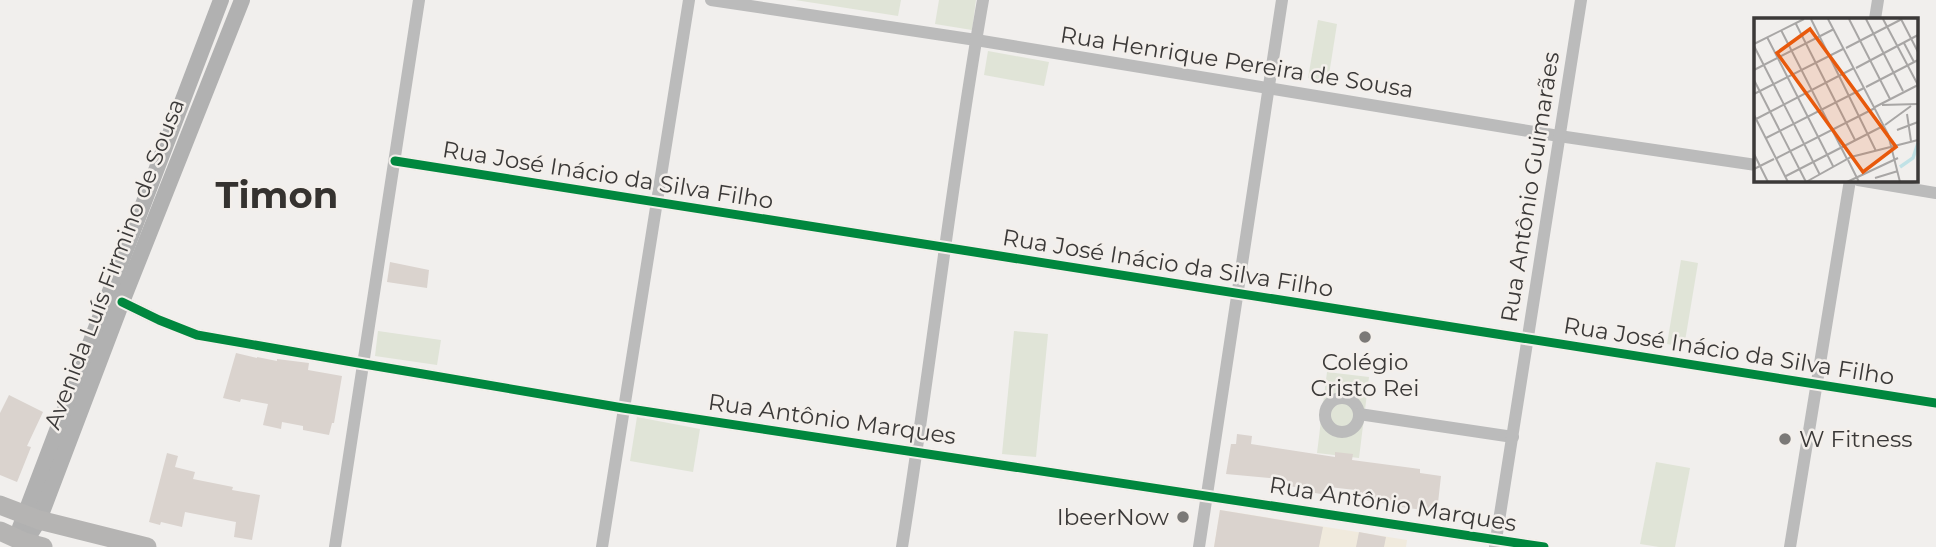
<svg xmlns="http://www.w3.org/2000/svg" width="1936" height="547" font-family="Montserrat,sans-serif">
<style>
.commercial{fill:#f0eadd}
.green{fill:#e0e4d7}
.building{fill:#dad3ce}
.lines{fill:none;stroke-linecap:round;stroke-linejoin:round}
.minor{stroke:#bbb;stroke-width:12}
.secondary{stroke:#b1b1b1;stroke-width:16}
.primary{stroke:#b5b4b3;stroke-width:19}
.cycleway-casing{stroke:#f3efeb;stroke-width:13}
.cycleway{stroke:#00873e;stroke-width:9}
.poi-dot{fill:#7b7977;stroke:#f3efeb;stroke-width:2.5}
.labels{text-anchor:middle;dominant-baseline:central;stroke-width:5;stroke-linejoin:round;paint-order:stroke}
.street-label{font-size:23px;fill:#3b3938;stroke:#f3efeb}
.poi-label{font-size:23px;fill:#3b3938;stroke:#f3efeb}
.town-label{font-size:37px;font-weight:bold;fill:#35322f;stroke:#f3efeb}
.inset-river{fill:none;stroke:#c1e2e6;stroke-width:3.5}
.inset-road{fill:none;stroke:#a8a6a5;stroke-width:2}
.view{fill:#e8590c;fill-opacity:0.15;stroke:#e8590c;stroke-width:3.5}
.inset-edge{fill:none;stroke:#3b3938;stroke-width:3.5}
</style>
<rect width="100%" height="100%" fill="#f1efed"/>
<path class="commercial" d="M1220,510L1407,540L1406,547H1214Z"/>
<g class="green">
<path d="M795,0H901L898,16Z"/>
<path d="M939,0H976L972,30L935,24Z"/>
<path d="M1318,20L1337,24L1328,81L1308,78Z"/>
<path d="M988,51L1049,62L1044,86L984,75Z"/>
<path d="M1681,260L1698,263L1684,347L1667,344Z"/>
<path d="M378,331L441,340L437,365L375,356Z"/>
<path d="M1014,331L1048,334L1036,457L1002,454Z"/>
<path d="M1327,372L1369,377L1359,458L1317,453Z"/>
<path d="M637,417L700,429L693,472L630,461Z"/>
<path d="M1656,462L1690,468L1675,547H1659L1640,544Z"/>
</g>
<g class="building">
<path d="M390,262L429,270L427,288L387,282Z"/>
<path d="M236,353L257,358V357L277,361V359L309,363L308,370L342,376L334,423H332L329,435L303,430V426L282,422L281,429L263,425L268,404L241,399L240,402L223,398Z"/>
<path d="M9,395L43,412L27,446L31,447L17,482L0,475V413Z"/>
<path d="M1237,434L1252,436L1251,444L1335,457V452L1353,454L1352,460L1420,469V473L1441,476L1437,512L1394,506V505L1354,498L1355,490L1329,487L1327,495L1309,492V489L1281,485V479L1226,474L1231,444H1236Z"/>
<path d="M167,453L178,456L175,467L195,472L193,479L233,487L232,490L260,495L252,540L234,537L236,522L185,512L182,527L161,522L160,525L149,522Z"/>
<path d="M1220,510L1323,527L1319,547H1214Z"/>
<path d="M1359,532L1386,537L1384,547H1356Z"/>
</g>
<g class="lines">
<g class="minor">
<path d="M711,0L976,40L1559,136L1756,165"/>
<path d="M1875,19L1878,0"/>
<path d="M395,161L1936,403"/>
<path d="M1858,180L1936,193"/>
<path d="M122,302L159,320L197,335L364,364L623,408L1544,547"/>
<circle cx="1342" cy="415" r="17"/>
<path d="M1359,414L1513,437"/>
<path d="M1495,546L1581,0"/>
<path d="M335,547L419,0"/>
<path d="M602,547L689,0"/>
<path d="M902,547C931,365 951,182 983,0"/>
<path d="M1199,547L1282,0"/>
<path d="M1790,547L1850,180"/>
</g>
<g class="secondary">
<path d="M16,538L221,0"/>
<path d="M22,547L39,520L122,302L242,0"/>
</g>
<g class="primary">
<path d="M0,505L39,520L147,547"/>
<path d="M0,531L24,542L43,547"/>
</g>
<g class="cycleway-casing">
<g id="cycleway">
<path d="M395,161L1936,403"/>
<path d="M122,302L159,320L197,335L364,364L623,408L1544,547"/>
</g>
</g>
<use href="#cycleway" class="cycleway"/>
</g>
<g class="poi-dot">
<circle cx="1365" cy="337" r="7"/>
<circle cx="1785" cy="439" r="7"/>
<circle cx="1183" cy="517" r="7"/>
</g>
<g class="labels">
<g class="street-label">
<text transform="translate(1237 62) rotate(9)">Rua Henrique Pereira de Sousa</text>
<text transform="translate(608 175) rotate(9)">Rua José Inácio da Silva Filho</text>
<text transform="translate(1530 187) rotate(-81)">Rua Antônio Guimarães</text>
<text transform="translate(1168 263) rotate(9)">Rua José Inácio da Silva Filho</text>
<text transform="translate(114 264) rotate(-69)">Avenida Luís Firmino de Sousa</text>
<text transform="translate(1729 351) rotate(9)">Rua José Inácio da Silva Filho</text>
<text transform="translate(832 419) rotate(8)">Rua Antônio Marques</text>
<text transform="translate(1393 504) rotate(9)">Rua Antônio Marques</text>
</g>
<g class="poi-label">
<text x="1365" y="362">Colégio<tspan x="1365" dy="26">Cristo Rei</tspan></text>
<text x="1799" y="439" text-anchor="start">W Fitness</text>
<text x="1169" y="517" text-anchor="end">IbeerNow</text>
</g>
<g class="town-label">
<text x="277" y="194">Timon</text>
</g>
</g>
<g transform="translate(1754 18)">
<rect width="164" height="164" fill="#f1efed"/>
<path class="inset-river" d="M146,149L159,140L164,125"/>
<path class="inset-road" d="M57,1L122,133M74,1L134,116L146,164M95,1L136,81M112,1L149,73M129,1L164,67M147,1L164,34M42,6L101,122M27,12L93,141M13,19L79,148M150,25L160,44M0,26L50,1M0,28L66,157M92,30L148,1M102,50L164,17M0,52L80,11M0,62L52,164M112,69L164,42M0,76L89,31M128,87L164,86M121,89L164,67M153,96L157,123M0,97L34,164M2,101L100,50M131,107L157,88M143,112L164,104M12,120L110,70M0,136L14,164M23,140L121,90M94,142L105,164M0,151L20,141M32,158L129,108M121,160L144,153M52,164L97,139L164,122M93,164L144,140"/>
<path class="view" d="M56,11L142,129L109,154L23,35Z"/>
<rect width="164" height="164" class="inset-edge"/>
</g>
</svg>
